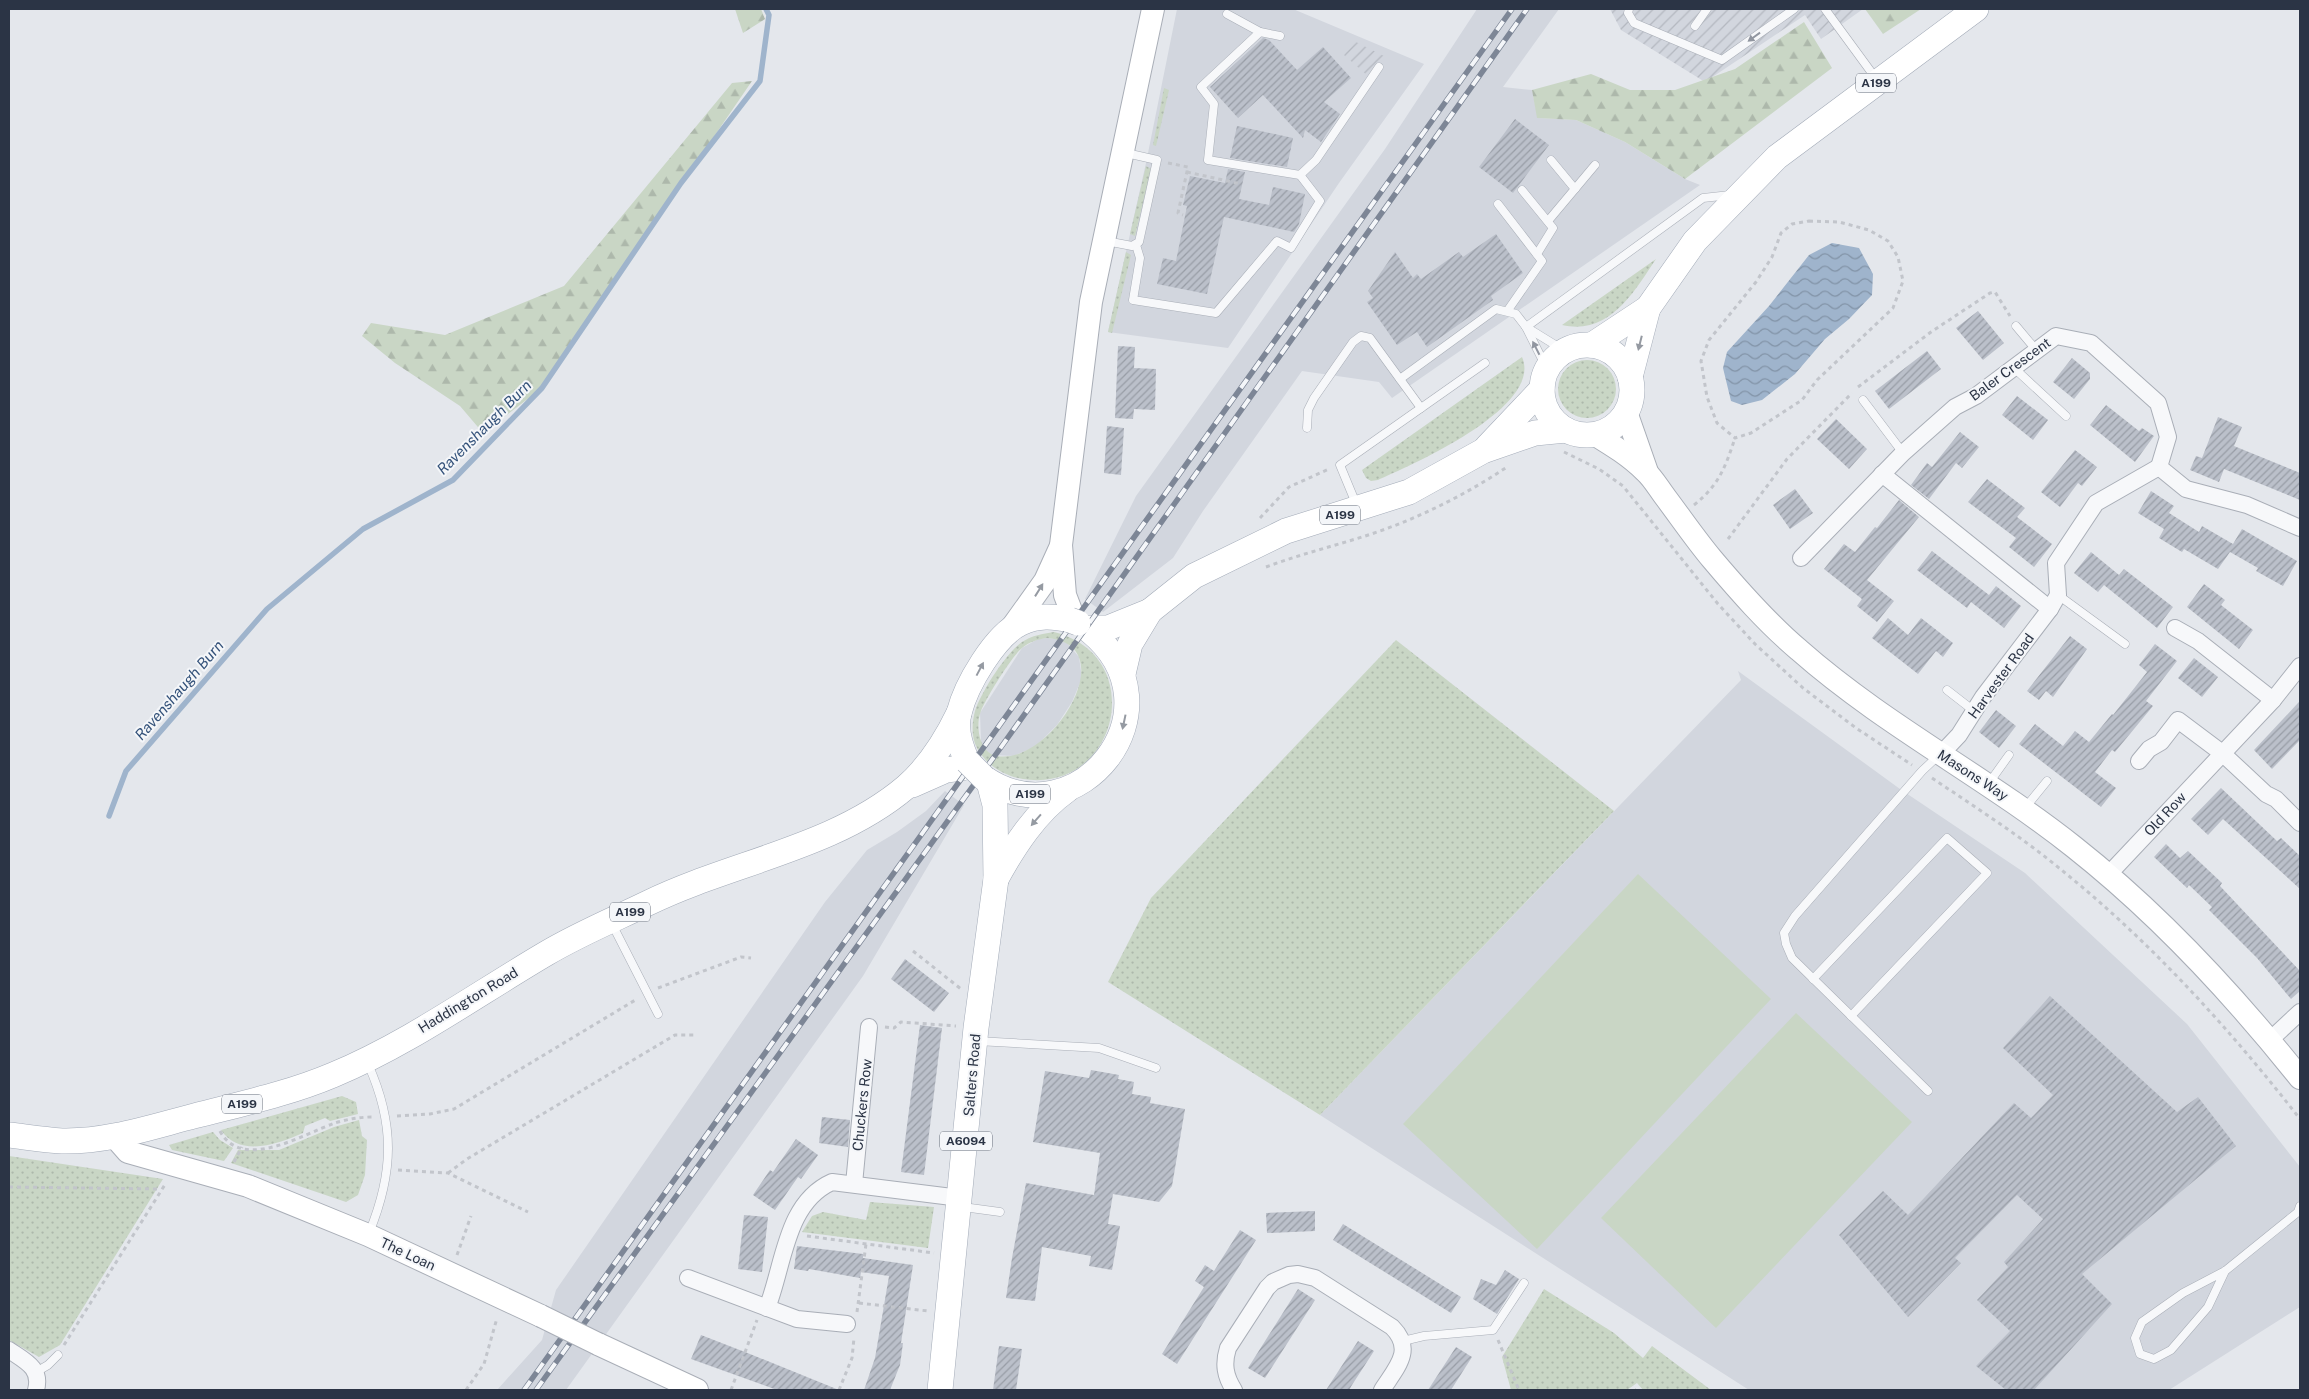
<svg xmlns="http://www.w3.org/2000/svg" width="2309" height="1399" font-family="'Public Sans',sans-serif">
<style>
.built{fill:#d2d6de}
.industrial{fill:url(#industrial-furrows)}
.grass{fill:url(#grass-dots);fill-rule:evenodd}
.forest{fill:url(#forest-firs)}
.pitch{fill:#c9d6c5}
.water{fill:url(#water-waves)}
.lines{fill:none;stroke-linecap:round;stroke-linejoin:round}
.stream{stroke:#9fb4cc;stroke-width:5.5}
.building{fill:url(#building-hatch)}
.lane-casing{stroke:#a9aeb7;stroke-width:9}
.street-casing{stroke:#a9aeb7;stroke-width:18}
.secondary-casing{stroke:#a9aeb7;stroke-width:24}
.primary-casing{stroke:#a3abb8;stroke-width:26}
.path{stroke:#c2c5cb;stroke-width:3;stroke-dasharray:4 4;stroke-linecap:butt}
.lane{stroke:#f7f8fa;stroke-width:8}
.street{stroke:#f7f8fa;stroke-width:16}
.secondary{stroke:#fff;stroke-width:22}
.primary{stroke:#fff;stroke-width:25}
.rail-casing{stroke:#7d8696;stroke-width:5.5}
.rail{stroke:#f4f6f9;stroke-width:4;stroke-dasharray:11;stroke-linecap:butt}
.secondary-bridge-casing{stroke:#a9aeb7;stroke-width:24;stroke-linecap:butt}
.primary-bridge-casing{stroke:#a3abb8;stroke-width:26;stroke-linecap:butt}
.secondary-bridge{stroke:#fff;stroke-width:22}
.primary-bridge{stroke:#fff;stroke-width:25}
.oneway{fill:#9196a0}
.oneway2{fill:#959aa2}
.labels{text-anchor:middle;dominant-baseline:central;stroke-width:4;stroke-linejoin:round;paint-order:stroke}
.shield{fill:#f4f6f9;stroke:#676e7b;stroke-width:1}
.shield-label{font-size:12px;font-weight:bold;fill:#2b3445}
.street-label{font-size:14px;fill:#2b3445;stroke:#f4f6f9}
.water-label{font-size:15px;font-style:italic;fill:#34527a;stroke:#f4f6f9}
</style>
<defs>
<pattern id="industrial-furrows" width="10" height="10" patternUnits="userSpaceOnUse" patternTransform="scale(1.25)"><rect width="10" height="10" fill="#d2d6de"/><path d="M-1 1l2-2M0 10L10 0M9 11l2-2" fill="none" stroke="#b4b8c0"/></pattern>
<pattern id="grass-dots" width="8" height="8" patternUnits="userSpaceOnUse" patternTransform="scale(1.25)"><rect width="8" height="8" fill="#c9d6c5"/><path d="M2 2h.1M6 6h.1" fill="none" stroke="#adb8ab" stroke-width="1.8" stroke-linecap="round"/></pattern>
<pattern id="forest-firs" width="22" height="20" patternUnits="userSpaceOnUse" patternTransform="scale(1.25)"><rect width="22" height="20" fill="#c9d6c5"/><path d="M5 1l3.5 6h-7zM16 11l3.5 6h-7z" fill="#adb8ab"/></pattern>
<pattern id="water-waves" width="16" height="10" patternUnits="userSpaceOnUse" patternTransform="scale(1.25)"><rect width="16" height="10" fill="#9fb4cc"/><path d="M0 5q4-4 8 0t8 0" fill="none" stroke="#8293a7"/></pattern>
<pattern id="building-hatch" width="6" height="6" patternUnits="userSpaceOnUse" patternTransform="scale(1.25)"><rect width="6" height="6" fill="#bbc0ca"/><path d="M-1 1l2-2M0 6l6-6M5 7l2-2" fill="none" stroke="#989da6"/></pattern>
</defs>
<rect width="100%" height="100%" fill="#e4e7ec"/>
<g class="built">
<path d="M1177,9H1293L1424,64L1339,183L1228,348L1108,332L1146,163Z"/>
<path d="M1477,9H1559L1503,87L1532,90L1538,118L1576,120L1625,142L1685,179L1700,185L1392,398L1379,382L1302,371L1203,511L1173,558L1103,612L1085,599L1136,496L1385,149Z"/>
<path d="M1047,638L1057,639L1067,643L1079,657L1082,678L1072,702L1057,725L1035,747L1013,756L993,755L987,752L981,742L980,713L1022,648L1038,639Z"/>
<path d="M1738,671L1900,789L2025,873L2187,1024L2300,1167V1307L2169,1390H1749L1320,1115L1741,680Z"/>
<path d="M945,791L964,805L863,976L566,1390H497L542,1340L556,1290L825,902L867,850L897,832L926,811Z"/>
</g>
<g class="industrial">
<path d="M1610,9H1863L1821,39L1805,15L1705,82L1621,30Z"/>
<path d="M1354,41L1384,56L1368,76L1344,55Z"/>
</g>
<g class="grass">
<path d="M1164,88L1169,90L1156,146L1153,145Z"/>
<path d="M1146,166L1151,169L1135,236L1130,234Z"/>
<path d="M1126,252L1131,255L1112,333L1108,332Z"/>
<path d="M1656,259C1634,292 1609,336 1562,325Z"/>
<path d="M1522,357C1544,407 1412,465 1378,480L1371,481L1366,478L1362,470Z"/>
<circle cx="1587" cy="389" r="29"/>
<path d="M1054,632C1150,656 1118,794 1023,779C1004,776 986,765 977,748C971,737 972,722 975,711C981,692 1006,653 1022,642C1033,635 1042,634 1054,632ZM1047,638C1126,645 1051,766 997,756C979,753 975,725 981,711C986,698 1012,656 1022,648C1029,642 1038,639 1047,638Z"/>
<path d="M1396,640L1614,811L1320,1115L1108,982L1151,898Z"/>
<path d="M342,1096L356,1102L358,1114L330,1121L325,1118L305,1126L303,1133C278,1144 240,1158 221,1130Z"/>
<path d="M359,1120L362,1136L367,1140L365,1175L358,1195L346,1202L231,1163L238,1150H279L334,1127Z"/>
<path d="M213,1132L220,1140L233,1148L224,1161L172,1150L169,1145Z"/>
<path d="M9,1156L163,1179L60,1345L39,1357L9,1340Z"/>
<path d="M870,1202L934,1207L928,1248L802,1232L812,1216L823,1212L866,1220Z"/>
<path d="M1544,1289L1614,1333L1643,1358L1652,1346L1711,1390H1643L1637,1383L1627,1390H1511L1502,1357Z"/>
</g>
<g class="forest">
<path d="M735,9H761L765,19L743,33Z"/>
<path d="M1865,9H1921L1883,34Z"/>
<path d="M1804,22L1832,68L1685,179L1625,142L1576,120L1537,118L1532,90L1591,74L1630,90H1675L1735,69Z"/>
<path d="M752,81L542,388L483,433L460,406L395,363L362,336L371,323L445,335L564,286L732,83Z"/>
</g>
<g class="pitch">
<path d="M1638,874L1771,999L1537,1249L1403,1124Z"/>
<path d="M1796,1013L1912,1122L1716,1328L1601,1218Z"/>
</g>
<path class="water" d="M1832,243L1859,248L1873,274L1872,295L1849,319L1825,339L1795,374L1762,400L1742,405L1731,401L1723,368L1727,352L1769,306L1809,255Z"/>
<g class="lines">
<path class="stream" d="M109,816L126,771L267,609L363,529L453,480L542,388L681,183L760,81L769,15L766,9"/>
</g>
<g class="building">
<path d="M1263,38L1269,40L1297,70L1323,47L1351,78L1324,102L1340,114L1321,142L1305,130L1303,138L1263,95L1238,118L1210,87Z"/>
<path d="M1515,119L1549,145L1513,193L1479,167Z"/>
<path d="M1237,126L1293,138L1287,167L1230,158Z"/>
<path d="M1228,169L1245,172L1239,199L1269,205L1273,187L1305,194L1299,224L1294,232L1224,217L1207,294L1157,284L1163,258L1176,261L1187,206L1183,205L1190,176L1225,183Z"/>
<path d="M1496,234L1523,273L1491,296L1493,300L1427,347L1417,332L1397,345L1367,302L1373,298L1368,291L1395,252L1413,278L1417,274L1421,279L1459,252L1463,257Z"/>
<path d="M1978,311L2004,343L1983,360L1956,328Z"/>
<path d="M1118,346L1135,347L1134,368L1156,369L1155,410L1134,409L1133,419L1115,418Z"/>
<path d="M1927,351L1941,369L1889,409L1875,391Z"/>
<path d="M2072,358L2090,373V379L2074,399L2053,382Z"/>
<path d="M2017,396L2048,420L2033,440L2002,415Z"/>
<path d="M2106,405L2139,431L2142,428L2154,436L2135,462L2090,425Z"/>
<path d="M2218,417L2242,427L2234,446L2300,473V500L2224,469L2219,482L2190,470L2196,456L2202,458Z"/>
<path d="M1836,419L1867,449L1849,469L1817,439Z"/>
<path d="M1107,426L1124,428L1121,475L1104,473Z"/>
<path d="M1960,432L1979,447L1962,468L1956,463L1929,499L1911,485L1927,463L1932,467Z"/>
<path d="M2075,450L2097,467L2082,486L2078,483L2060,507L2041,492Z"/>
<path d="M1987,479L2025,508L2017,517L2052,544L2034,567L2009,547L2016,538L1968,502Z"/>
<path d="M1795,489L1813,513L1790,529L1773,505Z"/>
<path d="M2151,491L2174,506L2169,513L2199,532L2202,526L2233,544L2242,529L2297,561L2283,586L2256,571L2258,568L2230,552L2218,569L2184,549L2182,552L2159,538L2164,529L2138,513Z"/>
<path d="M1899,500L1919,517L1867,580L1894,601L1877,622L1857,606L1862,599L1824,569L1844,544L1855,552L1875,527L1877,528Z"/>
<path d="M1932,551L1989,595L1996,586L2021,606L2004,628L1971,602L1967,608L1917,570Z"/>
<path d="M2091,552L2119,575L2124,569L2173,607L2157,628L2104,585L2098,592L2074,573Z"/>
<path d="M2204,584L2225,600L2221,605L2253,630L2239,649L2187,607Z"/>
<path d="M1888,618L1908,635L1921,618L1953,643L1943,657L1936,651L1918,674L1872,638Z"/>
<path d="M2070,636L2087,649L2053,697L2046,691L2039,700L2027,691Z"/>
<path d="M2155,644L2177,661L2146,701L2153,706L2115,752L2112,750L2095,772L2116,788L2101,807L2019,744L2035,724L2063,746L2075,731L2089,742L2112,714L2113,715L2147,672L2139,665Z"/>
<path d="M2194,658L2218,677L2202,697L2178,678Z"/>
<path d="M2300,701V740L2272,769L2254,750Z"/>
<path d="M1996,710L2016,726L1999,748L1979,732Z"/>
<path d="M2221,788L2277,841L2281,838L2300,856V889L2223,819L2208,835L2191,819Z"/>
<path d="M2166,844L2180,858L2188,851L2222,883L2220,886L2300,971V991L2291,999L2257,958L2209,910L2212,907L2189,885L2187,888L2154,857Z"/>
<path d="M905,959L949,993L934,1012L891,979Z"/>
<path d="M2050,996L2177,1112L2198,1097L2236,1146L2082,1274L2112,1304L2034,1390H2006L1976,1366L2010,1331L1977,1300L2008,1267L2004,1262L2043,1219L2017,1195L1955,1258L1961,1263L1908,1317L1839,1235L1883,1191L1908,1215L2014,1103L2031,1118L2053,1095L2003,1048Z"/>
<path d="M920,1025L942,1028L924,1175L901,1172Z"/>
<path d="M1091,1070L1119,1075L1118,1079L1134,1082L1132,1094L1151,1097L1150,1103L1185,1109L1172,1186L1159,1202L1113,1194L1108,1224L1120,1226L1112,1270L1089,1266L1091,1256L1042,1247L1035,1301L1006,1298L1012,1258L1026,1183L1094,1195L1100,1153L1033,1142L1045,1071L1089,1078Z"/>
<path d="M822,1117L850,1120L848,1147L819,1143Z"/>
<path d="M796,1139L818,1155L801,1179L798,1177L775,1210L753,1195L770,1170L773,1172Z"/>
<path d="M1315,1211V1231L1267,1233L1266,1213Z"/>
<path d="M744,1215L768,1217L762,1272L738,1269Z"/>
<path d="M1343,1224L1461,1297L1451,1313L1333,1240Z"/>
<path d="M1240,1230L1256,1240L1177,1364L1162,1354L1204,1287L1195,1281L1205,1265L1214,1271Z"/>
<path d="M797,1246L863,1254V1258L913,1265L901,1343H903L900,1365L890,1390H864L875,1358L889,1276L861,1272L860,1278L809,1269L808,1271L794,1269Z"/>
<path d="M1505,1270L1519,1279L1497,1314L1473,1299L1481,1279L1496,1285Z"/>
<path d="M1298,1289L1315,1300L1265,1378L1248,1368Z"/>
<path d="M701,1335L750,1354L839,1390H777L691,1359Z"/>
<path d="M1358,1341L1374,1351L1352,1385L1349,1390H1326Z"/>
<path d="M999,1346L1022,1349L1016,1390H993Z"/>
<path d="M1456,1347L1472,1357L1451,1390H1428Z"/>
</g>
<g class="lines">
<g class="lane-casing">
<g id="lane">
<path d="M1629,9L1628,13L1634,23L1722,60L1794,9"/>
<path d="M1825,9L1877,80"/>
<path d="M1227,14L1260,32L1201,87L1214,104L1208,160L1300,175"/>
<path d="M1695,26L1707,9"/>
<path d="M1260,32L1280,36"/>
<path d="M1551,160L1575,189"/>
<path d="M1522,190L1553,228L1537,254"/>
<path d="M1498,204L1542,261L1508,310"/>
<path d="M1548,221L1595,165"/>
<path d="M1106,241L1132,246L1139,242L1157,160L1126,153"/>
<path d="M1136,245L1140,258L1133,300L1216,313L1277,241L1291,248L1320,201L1300,175L1316,160L1379,67"/>
<path d="M2016,326L2037,351"/>
<path d="M1526,327L1703,198L1730,195"/>
<path d="M1526,327L1565,351"/>
<path d="M2014,368L2066,416"/>
<path d="M1400,379L1496,309L1516,314L1526,327L1547,369"/>
<path d="M1863,400L1903,453"/>
<path d="M1307,428L1308,410L1314,398L1353,342L1361,336L1370,338L1421,408"/>
<path d="M1357,506L1340,465L1485,363"/>
<path d="M2058,595L2125,644"/>
<path d="M1947,690L1974,711"/>
<path d="M1989,783L2009,755"/>
<path d="M2025,808L2047,781"/>
<path d="M612,924L658,1014"/>
<path d="M1813,979L1947,838L1987,873L1851,1016"/>
<path d="M977,1041L1099,1048L1156,1068"/>
<path d="M368,1064C395,1124 394,1172 369,1233"/>
<path d="M1928,1091L1792,958L1786,944L1784,933L1795,916L1922,771L1938,756"/>
<path d="M963,1207L1000,1212"/>
<path d="M2225,1271L2208,1307L2171,1350L2154,1359L2140,1354L2135,1338L2142,1322L2183,1293L2225,1271L2298,1212L2300,1206"/>
<path d="M1403,1341L1424,1336L1493,1330L1524,1283"/>
<path d="M36,1372L48,1365L58,1355"/>
</g>
</g>
<g class="street-casing">
<g id="street">
<path d="M1882,474L2050,609"/>
<path d="M1801,558L1903,453L1955,407L1976,396L2056,336L2091,343L2158,403L2168,437L2159,467L2186,489L2247,505L2300,528"/>
<path d="M2175,628L2198,641L2273,700"/>
<path d="M1941,754L1959,735L1983,697L2050,609L2058,595L2056,563L2096,503L2159,467"/>
<path d="M2139,761L2149,749L2161,742L2178,720L2222,753L2266,794L2276,799L2300,823"/>
<path d="M2108,875L2273,700L2300,666"/>
<path d="M2270,1040L2300,1012"/>
<path d="M854,1184L869,1027"/>
<path d="M688,1278L797,1319L847,1324"/>
<path d="M767,1308C784,1266 785,1203 832,1182L960,1198"/>
<path d="M9,1350C25,1361 42,1368 36,1390"/>
<path d="M1234,1390C1225,1376 1223,1364 1228,1348L1267,1288L1273,1282L1289,1275L1298,1274L1315,1278L1392,1327C1415,1350 1396,1368 1382,1390"/>
</g>
</g>
<g class="secondary-casing">
<g id="secondary">
<path d="M1626,412L1647,472"/>
<path d="M1594,434C1612,445 1630,456 1645,471C1653,478 1659,489 1666,498C1681,518 1696,540 1712,559C1739,591 1767,623 1799,650C1884,725 1986,777 2074,847C2159,914 2233,994 2300,1078"/>
<path d="M1073,616L1065,595L1061,545L1091,302L1153,9"/>
<path d="M1010,630L1045,581L1060,548"/>
<path d="M114,1136L128,1152L248,1186L368,1235L541,1316"/>
<path d="M598,1344L697,1390"/>
</g>
</g>
<g class="primary-casing">
<g id="primary">
<path d="M1592,345L1648,308L1695,241L1777,157L1976,9"/>
<circle cx="1587" cy="390" r="45"/>
<path d="M1630,377L1648,308"/>
<path d="M1487,447L1542,389"/>
<path d="M1091,628H1108L1150,611"/>
<path d="M1123,674L1130,644L1150,611L1194,576L1286,531L1409,492L1483,451L1535,433L1566,430"/>
<path d="M967,761C960,746 955,729 959,713C966,685 995,635 1021,623C1038,615 1053,616 1070,620"/>
<path d="M984,778C1077,842 1185,709 1090,631"/>
<path d="M912,785L946,770L962,768"/>
<path d="M996,879C1014,846 1036,812 1067,790"/>
<path d="M9,1135C26,1137 44,1140 62,1141C107,1142 151,1127 194,1116C240,1104 288,1094 333,1075C408,1044 477,994 547,953C579,934 615,919 648,903C732,862 834,848 906,787C929,767 946,740 959,713"/>
<path d="M940,1390L976,1028L996,879L995,805L989,782"/>
</g>
</g>
<g class="path">
<path d="M1168,163L1188,167L1178,213L1183,215"/>
<path d="M1187,172L1241,184"/>
<path d="M1809,221L1839,222L1869,230L1888,241L1898,257L1903,281L1893,308L1817,380L1802,400L1751,433L1735,438L1717,423L1707,397L1701,361L1709,340L1756,282L1772,257L1781,233L1792,224Z"/>
<path d="M1858,387L1931,332L1990,293L1995,292L2010,316"/>
<path d="M1564,452L1599,469L1623,486L1718,604L1755,644L1803,688L1856,728L1912,765"/>
<path d="M1694,505C1719,485 1725,468 1735,438"/>
<path d="M1260,518L1289,487L1329,469"/>
<path d="M1728,539L1787,459L1852,393"/>
<path d="M1266,567C1298,555 1330,547 1362,537C1413,521 1462,497 1507,467"/>
<path d="M1932,778C1975,807 2019,835 2059,868C2150,941 2229,1028 2300,1119"/>
<path d="M913,951L961,989"/>
<path d="M658,988L741,957L751,958"/>
<path d="M885,1027L894,1028L901,1022L956,1026"/>
<path d="M397,1116L430,1114L454,1109L637,999"/>
<path d="M220,1131C242,1173 305,1133 335,1123C348,1119 360,1117 373,1117"/>
<path d="M234,1162L242,1147"/>
<path d="M398,1170L448,1173L528,1212"/>
<path d="M448,1173L467,1159L675,1035H696"/>
<path d="M9,1187L161,1189"/>
<path d="M807,1236L934,1253"/>
<path d="M457,1255L471,1216"/>
<path d="M859,1303L928,1311"/>
<path d="M857,1312L866,1244"/>
<path d="M1498,1340L1519,1390"/>
<path d="M64,1345L166,1183"/>
<path d="M466,1390L484,1364L497,1318"/>
<path d="M731,1390L757,1320"/>
<path d="M839,1390L852,1358L854,1338"/>
<path d="M1635,1390H1636"/>
</g>
<use href="#lane" class="lane"/>
<use href="#street" class="street"/>
<use href="#secondary" class="secondary"/>
<use href="#primary" class="primary"/>
<g class="rail-casing">
<g id="rail">
<path d="M524,1390L1512,9"/>
<path d="M536,1390L999,750L1527,9"/>
</g>
</g>
<use href="#rail" class="rail"/>
<g class="secondary-bridge-casing">
<path id="secondary-bridge" d="M541,1316L598,1344"/>
</g>
<g class="primary-bridge-casing">
<g id="primary-bridge">
<path d="M1070,620L1078,623"/>
<path d="M967,761L984,778"/>
</g>
</g>
<use href="#secondary-bridge" class="secondary-bridge"/>
<use href="#primary-bridge" class="primary-bridge"/>
</g>
<defs><path id="oneway-solid" d="M-6-.8H1V-3.2L6.5 0L1 3.2V.8H-6Z" transform="scale(1.25)"/></defs>
<g class="oneway">
<use href="#oneway-solid" transform="translate(1754 37) rotate(144)"/>
<use href="#oneway-solid" transform="translate(1536 348) rotate(-117)"/>
</g>
<g class="oneway2">
<use href="#oneway-solid" transform="translate(1640 343) rotate(104)"/>
<use href="#oneway-solid" transform="translate(1039 590) rotate(-58)"/>
<use href="#oneway-solid" transform="translate(980 669) rotate(-62)"/>
<use href="#oneway-solid" transform="translate(1124 722) rotate(102)"/>
<use href="#oneway-solid" transform="translate(1036 820) rotate(131)"/>
</g>
<g class="labels">
<g class="shield">
<rect x="1856" y="73.5" width="40" height="19" rx="4"/>
<rect x="1320" y="505.5" width="40" height="19" rx="4"/>
<rect x="1010" y="784.5" width="40" height="19" rx="4"/>
<rect x="610" y="902.5" width="40" height="19" rx="4"/>
<rect x="222" y="1094.5" width="40" height="19" rx="4"/>
<rect x="940" y="1131.5" width="52" height="19" rx="4"/>
</g>
<g class="shield-label">
<text x="1876" y="83">A199</text>
<text x="1340" y="515">A199</text>
<text x="1030" y="794">A199</text>
<text x="630" y="912">A199</text>
<text x="242" y="1104">A199</text>
<text x="966" y="1141">A6094</text>
</g>
<g class="street-label">
<text transform="translate(2010 369) rotate(-36)">Baler Crescent</text>
<text transform="translate(2001 676) rotate(-54)">Harvester Road</text>
<text transform="translate(1973 775) rotate(33)">Masons Way</text>
<text transform="translate(2165 814) rotate(-47)">Old Row</text>
<text transform="translate(468 1000) rotate(-31)">Haddington Road</text>
<text transform="translate(972 1075) rotate(-85)">Salters Road</text>
<text transform="translate(862 1105) rotate(-84)">Chuckers Row</text>
<text transform="translate(408 1254) rotate(25)">The Loan</text>
</g>
<g class="water-label">
<text transform="translate(484 427) rotate(-45)">Ravenshaugh Burn</text>
<text transform="translate(179 690) rotate(-49)">Ravenshaugh Burn</text>
</g>
</g>
<rect width="2309" height="1399" fill="none" stroke="#2b3445" stroke-width="20"/>
</svg>
